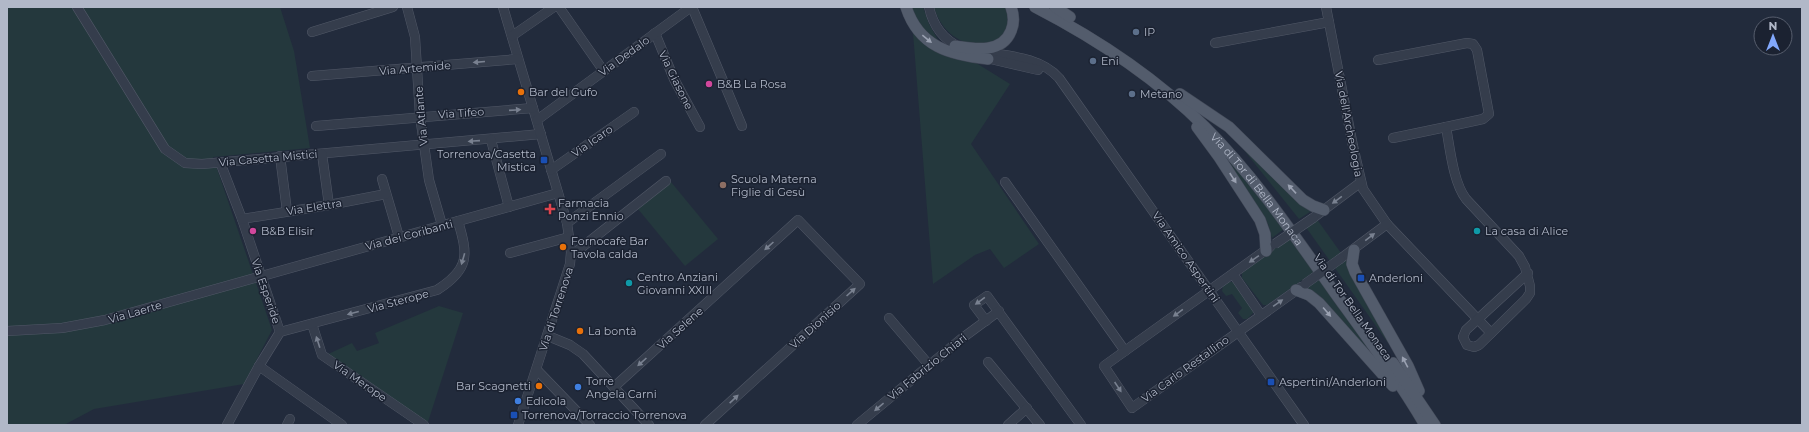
<svg xmlns="http://www.w3.org/2000/svg" width="1809" height="432" font-family="Montserrat,sans-serif">
<style>
.green{fill:#24383d}
.lines{fill:none;stroke-linecap:round;stroke-linejoin:round}
.minor-casing{stroke:#515867;stroke-width:10}
.major-casing{stroke:#3f4655;stroke-width:12}
.minor{stroke:#353d4c;stroke-width:9}
.major{stroke:#535c6c;stroke-width:11}
.minor-bridge-casing{stroke:#515867;stroke-width:10;stroke-linecap:butt}
.minor-bridge{stroke:#353d4c;stroke-width:9}
.oneway{fill:#9aa1b1}
.oneway2{fill:#798190}
.service-dot{fill:#5c6f8a;stroke:#1b2231;stroke-width:1.5}
.hotel-dot{fill:#d1479c;stroke:#1b2231;stroke-width:1.5}
.food-dot{fill:#e8710a;stroke:#1b2231;stroke-width:1.5}
.transit-dot{fill:#1a4fb4;stroke:#1b2231;stroke-width:1.5}
.education-dot{fill:#8d6e63;stroke:#1b2231;stroke-width:1.5}
.health-dot{fill:#e0444e;stroke:#1b2231;stroke-width:1.5}
.culture-dot{fill:#0f9aa8;stroke:#1b2231;stroke-width:1.5}
.shop-dot{fill:#3f7fe0;stroke:#1b2231;stroke-width:1.5}
.labels{text-anchor:middle;dominant-baseline:central;stroke-width:3;stroke-linejoin:round;paint-order:stroke}
.poi-label{font-size:11px;fill:#b1b8c8;stroke:#1b2231;text-anchor:start}
.street-label{font-size:11px;fill:#b1b8c8;stroke:#1b2231}
</style>
<rect width="100%" height="100%" fill="#222b3c"/>
<g class="green">
<path d="M7,7H280L294,51L310,148L213,157L272,330L244,384L94,409L64,425H7Z"/>
<path d="M911,7H923L929,24L938,40C927,40 915,17 911,7Z"/>
<path d="M934,7H1007C1023,50 950,63 934,7Z"/>
<path d="M913,33L935,51L973,61L1010,84L971,144L1039,244L1004,268L990,249L975,255L933,284Z"/>
<path d="M1239,144L1313,210L1299,219Z"/>
<path d="M1220,147L1284,229L1272,238L1268,224L1222,157Z"/>
<path d="M671,182L718,239L685,266L638,209Z"/>
<path d="M1316,218L1341,253L1330,261L1305,226Z"/>
<path d="M1290,237L1315,271L1267,305H1263L1242,278V273Z"/>
<path d="M1348,259L1389,342L1388,343L1335,268Z"/>
<path d="M1320,279L1372,353V354L1306,289Z"/>
<path d="M1229,282H1233L1253,310V313L1247,319H1243L1238,313L1242,308L1232,294L1226,296L1222,291L1223,285Z"/>
<path d="M439,306L463,313L427,425L324,356L352,343L357,351L379,343L375,333Z"/>
</g>
<g class="lines">
<g class="minor-casing">
<g id="minor">
<path d="M77,7L165,149L185,163L202,164L541,134"/>
<path d="M407,7L415,37L420,116L429,180L442,225"/>
<path d="M503,7L567,223L571,252L570,264L518,425"/>
<path d="M559,7L603,70"/>
<path d="M692,7L742,126"/>
<path d="M929,7C933,26 944,40 961,48"/>
<path d="M1326,7L1353,146L1363,189L1387,224L1491,333"/>
<path d="M312,32L393,7"/>
<path d="M655,33L674,79L700,127"/>
<path d="M512,36L554,7"/>
<path d="M1215,43L1329,22"/>
<path d="M978,51C1006,56 1039,56 1059,78L1304,425"/>
<path d="M982,57L1038,70"/>
<path d="M1378,60L1467,43L1473,44L1477,50L1489,114L1483,119L1446,127C1450,148 1453,182 1466,199L1519,256L1525,267L1530,286V293L1526,299L1479,345L1474,347L1467,345L1463,337L1466,330L1528,273"/>
<path d="M312,76L518,59"/>
<path d="M537,120L691,7"/>
<path d="M316,126L533,108"/>
<path d="M1393,138L1446,127"/>
<path d="M491,140L509,207"/>
<path d="M322,154L329,205"/>
<path d="M280,156L287,211"/>
<path d="M220,162L242,219L280,332L259,366L342,425"/>
<path d="M551,170L634,112"/>
<path d="M382,179L399,237"/>
<path d="M1005,182L1125,351"/>
<path d="M1313,218L1361,182"/>
<path d="M242,219L329,205L386,194"/>
<path d="M567,223L661,154"/>
<path d="M1270,247L1104,366L1132,408L1301,287"/>
<path d="M510,253L569,237"/>
<path d="M572,255L666,181"/>
<path d="M1340,259L1387,224"/>
<path d="M1233,274L1261,315"/>
<path d="M889,318L929,365"/>
<path d="M986,321L974,305L987,296L1081,425"/>
<path d="M312,324L322,355L424,425"/>
<path d="M7,331L62,328L105,320L558,193"/>
<path d="M280,332L437,290C470,269 468,255 458,221"/>
<path d="M548,336L570,345L583,354L649,425"/>
<path d="M988,362L1040,425"/>
<path d="M537,370L590,425"/>
<path d="M614,387L798,220L860,284L705,425"/>
<path d="M227,425L259,366"/>
<path d="M287,425L290,419"/>
<path d="M857,425L961,339L999,311"/>
<path d="M1008,425L1027,408"/>
</g>
</g>
<g class="major-casing">
<g id="major">
<path d="M906,7C919,47 950,55 988,59"/>
<path id="s1" d="M1035,7C1097,39 1155,77 1205,127C1255,177 1294,235 1335,293C1366,336 1398,379 1425,425"/>
<path d="M1055,7L1070,17"/>
<path d="M955,46C974,49 1002,54 1011,31C1014,24 1014,15 1011,7"/>
<path d="M1180,94L1229,127L1303,200L1313,206L1324,210"/>
<path d="M1197,127L1219,157L1260,220L1265,234L1266,251"/>
<path d="M1354,250L1352,264L1355,272L1408,366L1419,391"/>
<path d="M1296,290L1309,295L1319,303L1393,386"/>
<path d="M1393,363L1435,425"/>
</g>
</g>
<use href="#minor" class="minor"/>
<use href="#major" class="major"/>
<g class="minor-bridge-casing">
<g id="minor-bridge">
<path d="M1275,244L1313,218"/>
<path d="M1305,284L1340,259"/>
</g>
</g>
<use href="#minor-bridge" class="minor-bridge"/>
</g>
<defs><path id="oneway-solid" d="M-6-.8H1V-3.2L6.5 0L1 3.2V.8H-6Z"/></defs>
<g class="oneway">
<use href="#oneway-solid" transform="translate(927 39) rotate(39)"/>
<use href="#oneway-solid" transform="translate(1233 178) rotate(57)"/>
<use href="#oneway-solid" transform="translate(1292 189) rotate(-133)"/>
<use href="#oneway-solid" transform="translate(1327 312) rotate(49)"/>
<use href="#oneway-solid" transform="translate(1405 362) rotate(-118)"/>
</g>
<g class="oneway2">
<use href="#oneway-solid" transform="translate(479 62) rotate(175)"/>
<use href="#oneway-solid" transform="translate(515 110) rotate(-4)"/>
<use href="#oneway-solid" transform="translate(474 141) rotate(176)"/>
<use href="#oneway-solid" transform="translate(1337 200) rotate(144)"/>
<use href="#oneway-solid" transform="translate(1370 237) rotate(-37)"/>
<use href="#oneway-solid" transform="translate(769 246) rotate(138)"/>
<use href="#oneway-solid" transform="translate(463 259) rotate(106)"/>
<use href="#oneway-solid" transform="translate(1254 259) rotate(145)"/>
<use href="#oneway-solid" transform="translate(851 292) rotate(-42)"/>
<use href="#oneway-solid" transform="translate(980 301) rotate(144)"/>
<use href="#oneway-solid" transform="translate(1278 303) rotate(-35)"/>
<use href="#oneway-solid" transform="translate(353 313) rotate(165)"/>
<use href="#oneway-solid" transform="translate(1178 313) rotate(144)"/>
<use href="#oneway-solid" transform="translate(318 342) rotate(-108)"/>
<use href="#oneway-solid" transform="translate(642 362) rotate(138)"/>
<use href="#oneway-solid" transform="translate(1118 387) rotate(56)"/>
<use href="#oneway-solid" transform="translate(734 399) rotate(-43)"/>
<use href="#oneway-solid" transform="translate(879 407) rotate(140)"/>
</g>
<g class="service-dot">
<circle cx="1136" cy="32" r="4"/>
<circle cx="1093" cy="61" r="4"/>
<circle cx="1132" cy="94" r="4"/>
</g>
<g class="hotel-dot">
<circle cx="709" cy="84" r="4"/>
<circle cx="253" cy="231" r="4"/>
</g>
<g class="food-dot">
<circle cx="521" cy="92" r="4"/>
<circle cx="563" cy="247" r="4"/>
<circle cx="580" cy="331" r="4"/>
<circle cx="539" cy="386" r="4"/>
</g>
<g class="transit-dot">
<rect x="540" y="156" width="8" height="8" rx="2"/>
<rect x="1357" y="274" width="8" height="8" rx="2"/>
<rect x="1267" y="378" width="8" height="8" rx="2"/>
<rect x="510" y="411" width="8" height="8" rx="2"/>
</g>
<circle class="education-dot" cx="723" cy="185" r="4"/>
<path class="health-dot" d="M548 203h4v4h4v4h-4v4h-4v-4h-4v-4h4z"/>
<g class="culture-dot">
<circle cx="1477" cy="231" r="4"/>
<circle cx="629" cy="283" r="4"/>
</g>
<g class="shop-dot">
<circle cx="578" cy="387" r="4"/>
<circle cx="518" cy="401" r="4"/>
</g>
<g class="labels">
<g class="poi-label">
<text x="1144" y="32">IP</text>
<text x="1101" y="61">Eni</text>
<text x="717" y="84">B&amp;B La Rosa</text>
<text x="529" y="92">Bar del Gufo</text>
<text x="1140" y="94">Metano</text>
<text x="536" y="154" text-anchor="end">Torrenova/Casetta<tspan x="536" dy="13">Mistica</tspan></text>
<text x="731" y="179">Scuola Materna<tspan x="731" dy="13">Figlie di Gesù</tspan></text>
<text x="558" y="203">Farmacia<tspan x="558" dy="13">Ponzi Ennio</tspan></text>
<text x="261" y="231">B&amp;B Elisir</text>
<text x="1485" y="231">La casa di Alice</text>
<text x="571" y="241">Fornocafè Bar<tspan x="571" dy="13">Tavola calda</tspan></text>
<text x="637" y="277">Centro Anziani<tspan x="637" dy="13">Giovanni XXIII</tspan></text>
<text x="1369" y="278">Anderloni</text>
<text x="588" y="331">La bontà</text>
<text x="586" y="381">Torre<tspan x="586" dy="13">Angela Carni</tspan></text>
<text x="1279" y="382">Aspertini/Anderloni</text>
<text x="531" y="386" text-anchor="end">Bar Scagnetti</text>
<text x="526" y="401">Edicola</text>
<text x="522" y="415">Torrenova/Torraccio Torrenova</text>
</g>
<g class="street-label">
<text transform="translate(624 56) rotate(-36)">Via Dedalo</text>
<text transform="translate(415 68) rotate(-5)">Via Artemide</text>
<text transform="translate(676 80) rotate(64)">Via Giasone</text>
<text transform="translate(461 113) rotate(-4)">Via Tifeo</text>
<text transform="translate(421 116) rotate(-95)">Via Atlante</text>
<text transform="translate(1349 124) rotate(79)">Via dell'Archeologia</text>
<text transform="translate(592 141) rotate(-35)">Via Icaro</text>
<text transform="translate(268 158) rotate(-5)">Via Casetta Mistici</text>
<text stroke="none"><textPath href="#s1" startOffset="290">Via di Tor di Bella Monaca</textPath></text>
<text transform="translate(314 207) rotate(-9)">Via Elettra</text>
<text transform="translate(409 235) rotate(-15)">Via dei Coribanti</text>
<text transform="translate(1186 257) rotate(55)">Via Amico Aspertini</text>
<text transform="translate(266 291) rotate(71)">Via Esperide</text>
<text transform="translate(398 301) rotate(-15)">Via Sterope</text>
<text transform="translate(1353 307) rotate(55)">Via di Tor Bella Monaca</text>
<text transform="translate(556 309) rotate(-72)">Via di Torrenova</text>
<text transform="translate(135 312) rotate(-16)">Via Laerte</text>
<text transform="translate(815 325) rotate(-42)">Via Dionisio</text>
<text transform="translate(680 328) rotate(-42)">Via Selene</text>
<text transform="translate(927 367) rotate(-39)">Via Fabrizio Chiari</text>
<text transform="translate(1185 369) rotate(-36)">Via Carlo Restallino</text>
<text transform="translate(360 381) rotate(35)">Via Merope</text>
</g>
</g>
<rect width="1809" height="432" fill="none" stroke="#b1b8c8" stroke-width="16"/>
<g transform="translate(1773 36)"><circle r="19" fill="#1b2231" stroke="#575e6d"/>
<path d="M0-3L7 15L0 10L-7 15Z" fill="#82a8fc"/>
<text y="-6" font-size="11" font-weight="bold" text-anchor="middle" fill="#b1b8c8">N</text>
</g>
</svg>
